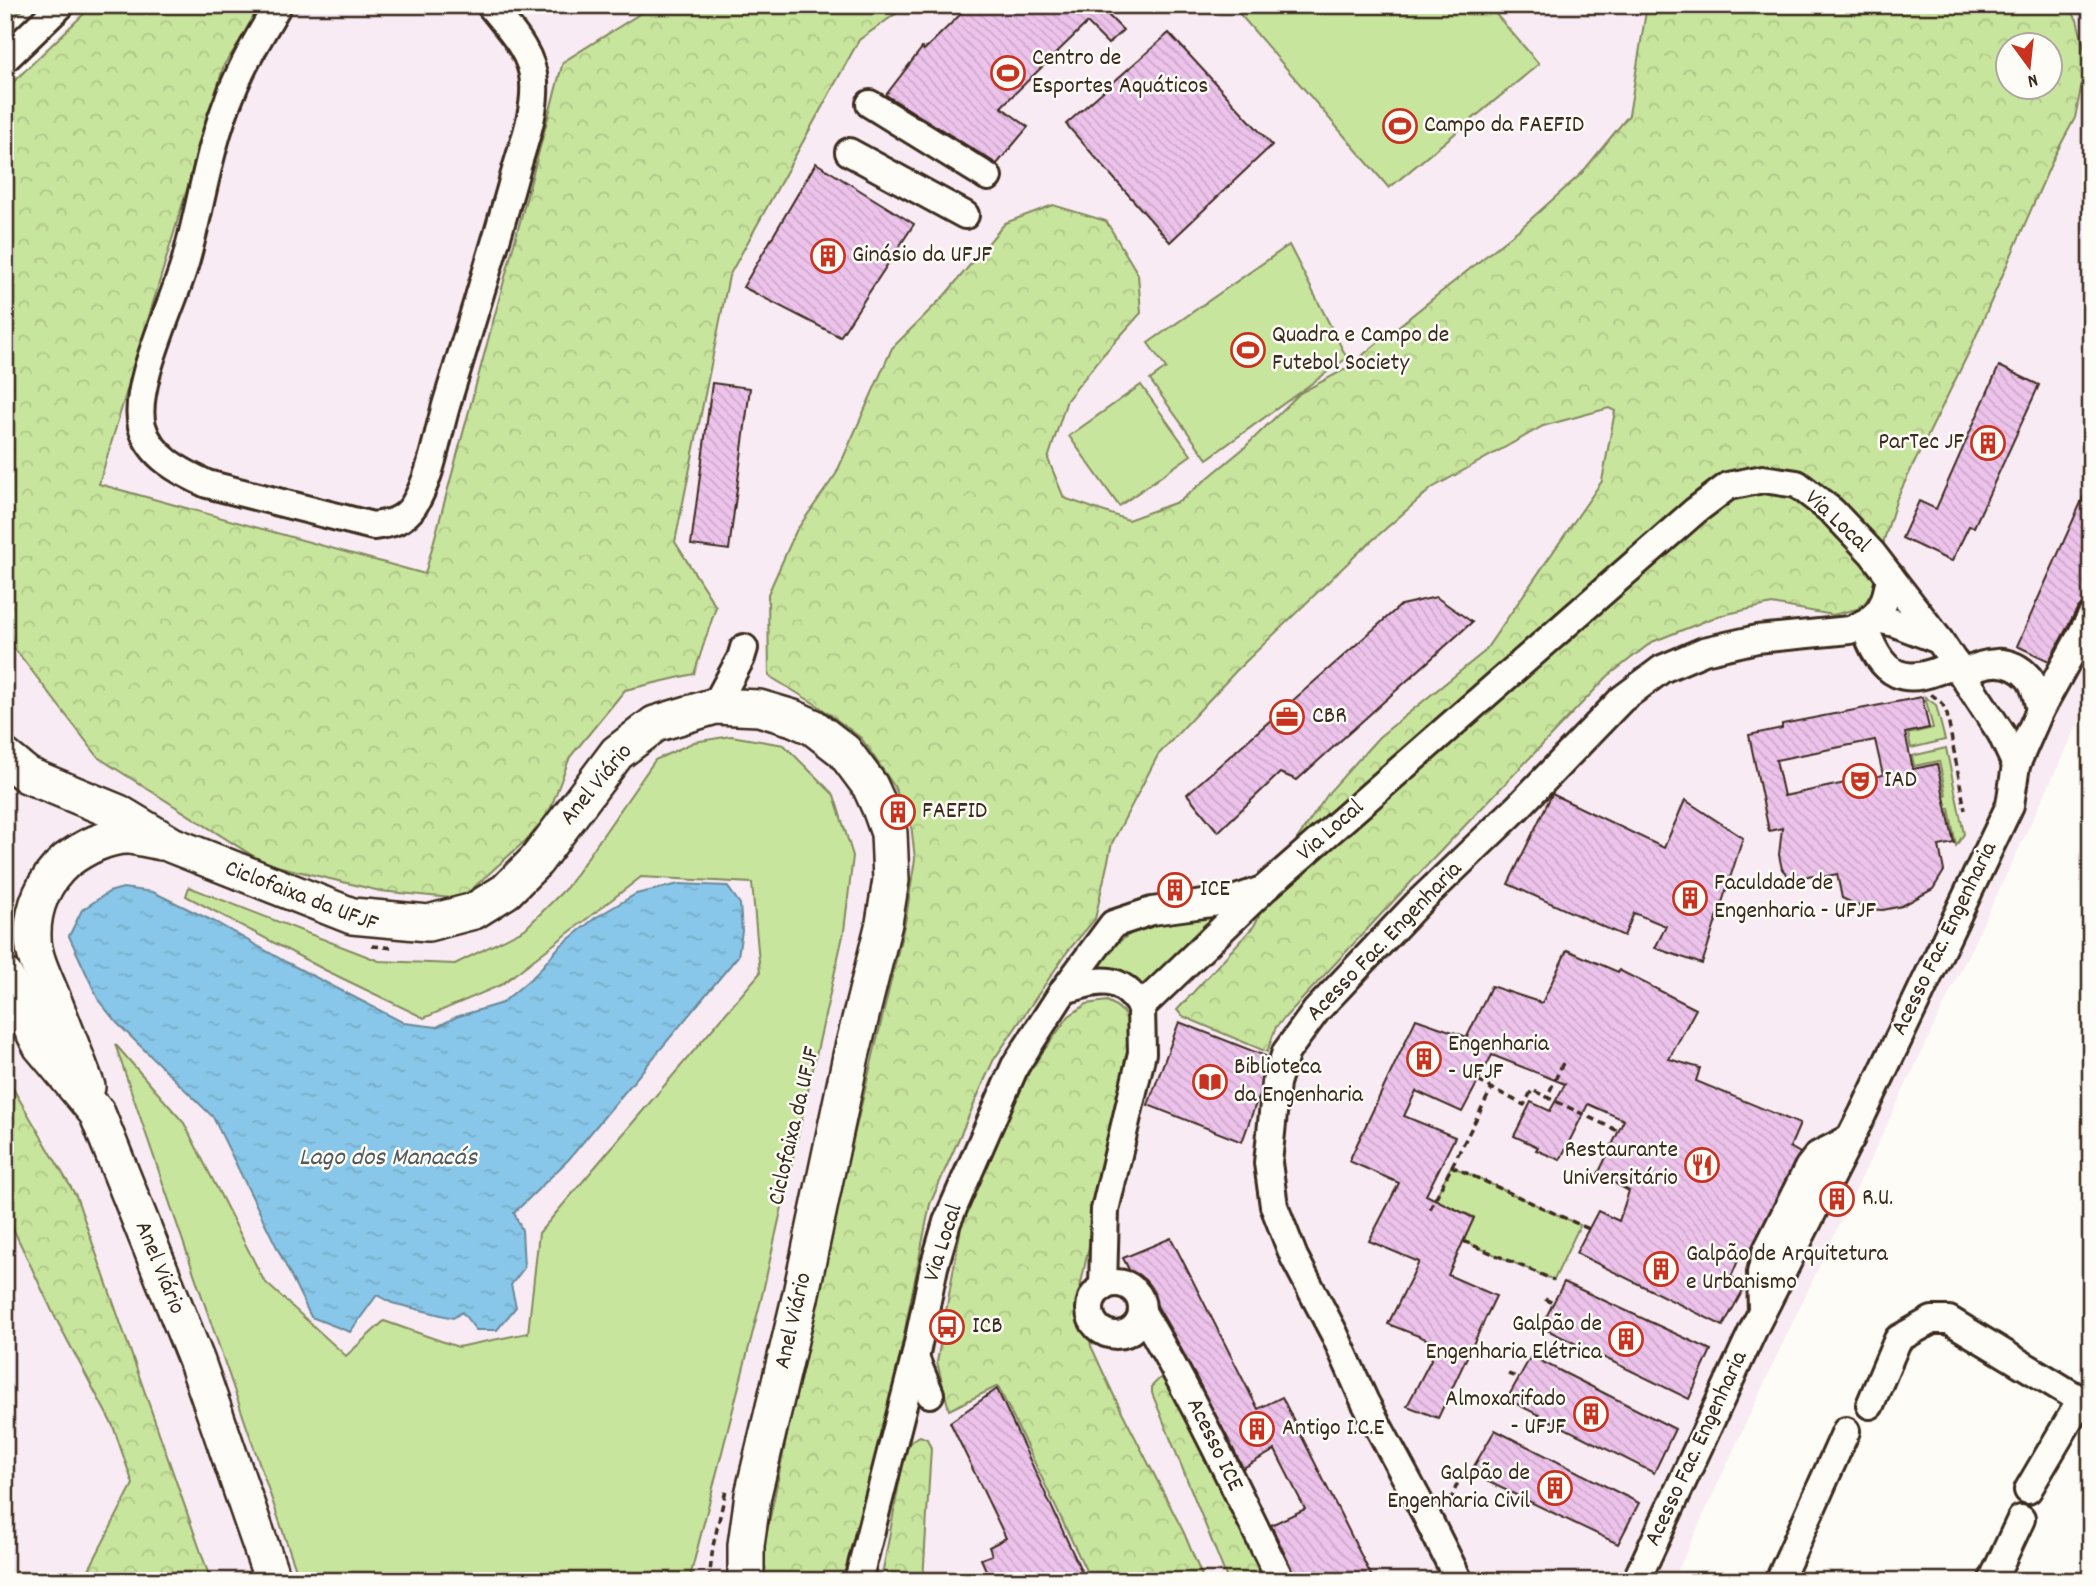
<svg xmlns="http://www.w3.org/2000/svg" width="2096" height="1586" font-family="Dekko,sans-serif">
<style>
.built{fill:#f8ebf3;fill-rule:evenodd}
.forest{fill:url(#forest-crowns);stroke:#82885e;stroke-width:2;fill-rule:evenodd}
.green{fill:#c8e59d;stroke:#82885e;stroke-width:2}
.water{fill:url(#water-ripples);stroke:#698898;stroke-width:2}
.building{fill:url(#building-back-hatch);stroke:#3b2a1e;stroke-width:2;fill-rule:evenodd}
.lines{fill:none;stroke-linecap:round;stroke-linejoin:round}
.minor-casing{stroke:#3b2a1e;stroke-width:32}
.major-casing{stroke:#3b2a1e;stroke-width:40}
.path{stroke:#3b2a1e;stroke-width:3.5;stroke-dasharray:7 5;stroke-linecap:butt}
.minor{stroke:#fdfcf7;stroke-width:26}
.major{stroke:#fdfcf7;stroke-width:35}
.labels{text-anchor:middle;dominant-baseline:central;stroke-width:5;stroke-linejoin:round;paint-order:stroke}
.poi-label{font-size:24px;fill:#3b2a1e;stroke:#fdfcf7;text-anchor:start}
.street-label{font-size:24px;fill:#3b2a1e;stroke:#fdfcf7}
.water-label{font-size:26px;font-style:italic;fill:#52595b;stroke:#fdfcf7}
</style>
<defs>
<pattern id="forest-crowns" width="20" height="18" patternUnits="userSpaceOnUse" patternTransform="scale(1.75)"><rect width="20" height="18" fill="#c8e59d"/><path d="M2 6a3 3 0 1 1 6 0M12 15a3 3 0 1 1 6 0" fill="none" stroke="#adc587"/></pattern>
<pattern id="water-ripples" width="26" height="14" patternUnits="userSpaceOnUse" patternTransform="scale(1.75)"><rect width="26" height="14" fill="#88c7e9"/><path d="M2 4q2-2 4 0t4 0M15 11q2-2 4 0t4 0" fill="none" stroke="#76abc7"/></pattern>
<pattern id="building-back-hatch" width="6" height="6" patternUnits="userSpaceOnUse" patternTransform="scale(1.75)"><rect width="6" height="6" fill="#edc3eb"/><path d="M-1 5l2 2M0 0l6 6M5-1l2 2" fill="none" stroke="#cca8c9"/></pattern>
</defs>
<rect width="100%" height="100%" fill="#fdfcf7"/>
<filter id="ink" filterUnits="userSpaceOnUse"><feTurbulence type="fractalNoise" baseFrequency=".0143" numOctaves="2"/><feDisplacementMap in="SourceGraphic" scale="14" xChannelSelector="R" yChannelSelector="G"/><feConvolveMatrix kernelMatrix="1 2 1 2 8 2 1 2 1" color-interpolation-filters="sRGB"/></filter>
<g filter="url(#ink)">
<path class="built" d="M87,5H2091V697L1785,1338L1673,1581H5V88ZM2008,46H2050V88H2008Z"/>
<g class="forest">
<path d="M5,5H28L5,26Z"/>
<path d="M93,5H264L224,65L99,484L425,574L563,62L654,5H908L859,40L729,276L675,542L716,607L694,674L625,690L570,757L545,823L461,899L380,891L264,863L99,758L5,636V90Z"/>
<path d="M1647,5H2068L2077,20L2087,58L2075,118L2054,157L1969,352L1897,498L1884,540L1880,581L1861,608L1833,615L1772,604L1718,616L1652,642L1608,676L1413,880L1276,1027L1267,1052L1182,1016L1177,1010L1254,926L1297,839L1330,791L1379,737L1484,652L1602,481L1615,411L1609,408L1543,426L1432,488L1358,553L1236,671L1158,755L1112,843L1095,919L1067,952L993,1061L930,1204L895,1379L845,1581H757L815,1299L906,918L915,859L911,824L894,786L861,738L817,705L769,676L768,594L796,531L836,474L892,348L945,295L1005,223L1053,205L1106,221L1138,274L1141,313L1103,355L1067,400L1048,459L1064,498L1128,520L1180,501L1244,448L1300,393L1357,363L1364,354L1522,227L1581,174L1629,115ZM2008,46H2050V88H2008Z"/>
<path d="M1107,1001C1124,1009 1128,1017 1134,1035L1080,1288L1091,1346L1115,1398L1184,1533L1204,1581H1091L998,1386L949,1410L937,1362L963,1216L1031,1068L1069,1016L1087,1004Z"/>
<path d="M5,1075L76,1196L211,1581H83L133,1484L113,1426L54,1315L10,1222L5,1217Z"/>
<path d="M1167,1376L1272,1581H1228L1152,1393V1386L1159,1379Z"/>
<path d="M920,1436L927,1439L931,1448L923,1581H881L905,1451L912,1440Z"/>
</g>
<g class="green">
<path d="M1232,5H1488L1539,64L1389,188Z"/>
<path d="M1289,245L1347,358L1207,459L1150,380L1166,368L1148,343Z"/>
<path d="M1141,385L1191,455L1119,506L1069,436Z"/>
<path d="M1925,697L1936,705L1945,740L1911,748L1908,734L1933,728Z"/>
<path d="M731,736L784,745L834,795L853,856L844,931L761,1300L689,1581H300L115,1044L184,1123L264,1281L346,1356L384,1321L458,1347L528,1333L539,1233L760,973L752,883L641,877L501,985L424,1018L325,970L186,896L189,887L379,961L455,964L525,929L567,887L655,760L694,742Z"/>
<path d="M1946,748L1964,834L1956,846L1949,808L1923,813L1920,801L1946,795L1939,761L1914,766L1912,756Z"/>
<path d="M1224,914L1205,924L1140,989L1115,971L1095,966C1134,918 1166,920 1224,914Z"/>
<path d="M1451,1166L1580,1225L1554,1280L1463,1241L1474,1217L1446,1205L1441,1214L1430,1209Z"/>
</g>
<path class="water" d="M679,884L727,886L740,904L742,931L738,956L569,1159L514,1213L522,1230L524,1268L511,1285L516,1307L497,1330H476L462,1312L453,1318L392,1303L377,1295L350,1332L311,1317L213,1117L117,1023L99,1001L69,936L82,910L109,892L123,888L153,892L215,922L286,962L404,1023L437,1027L456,1017L502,1003L536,974L559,947L595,918L636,894Z"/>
<g class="building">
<path d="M970,5H1098L1123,30L1108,44L1087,23L1001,107L1028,127L997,164L886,95L922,48L924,50Z"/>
<path d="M1169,33L1272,145L1170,242L1066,124Z"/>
<path d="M816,163L914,224L840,337L743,287Z"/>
<path d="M1999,366L2039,385L1974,527L1969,526L1952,561L1946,559L1902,538L1919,501L1936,509Z"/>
<path d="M712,383L750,388L729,550L691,545Z"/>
<path d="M2091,480V601L2083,603L2077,609L2049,661L2017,646Z"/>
<path d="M1436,597L1472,622L1297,780L1280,773L1218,832L1187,794L1401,605Z"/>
<path d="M1922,697L1929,728L1905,733L1913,769L1937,764L1954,843L1939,846L1944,871L1933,889L1902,906L1883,910L1865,909L1842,898L1837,874L1814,879L1813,875L1791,880L1782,869L1779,855L1782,828L1769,831L1749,735L1782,728V724ZM1875,740L1883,775L1784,796L1776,760Z"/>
<path d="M1552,794L1664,848L1685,800L1743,838L1702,964L1655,948L1666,926L1634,913L1624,936L1508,884Z"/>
<path d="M1567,950L1618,972L1619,970L1696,1009L1669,1059L1700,1068L1696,1081L1800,1124L1790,1147L1800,1153L1750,1252L1743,1249L1731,1277L1746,1285L1723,1326L1576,1253L1598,1211L1619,1221L1629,1191L1598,1174L1624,1120L1588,1104L1560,1160L1536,1150L1538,1147L1514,1136L1531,1102L1550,1111L1565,1084L1492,1055L1462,1112L1416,1091L1404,1116L1455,1137L1426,1195L1474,1218L1448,1275L1496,1296L1438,1418L1407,1406L1439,1344L1388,1324L1419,1262L1369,1241L1399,1183L1349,1161L1416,1019L1467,1037L1491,986L1542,1003Z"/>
<path d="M1179,1022L1268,1057L1261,1078L1259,1095L1242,1142L1148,1105Z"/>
<path d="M1171,1238L1258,1409L1282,1397L1374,1581H1297L1271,1525L1305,1509L1275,1450L1243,1468L1175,1337L1156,1304L1150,1299L1143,1297L1123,1258Z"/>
<path d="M1564,1282L1711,1350L1689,1399L1541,1327Z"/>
<path d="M1531,1356L1675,1429L1654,1473L1507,1399Z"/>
<path d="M997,1389L1086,1581H991L981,1559L992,1555L989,1547L1006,1538L950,1422Z"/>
<path d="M1495,1430L1639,1503L1618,1544L1470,1473Z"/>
</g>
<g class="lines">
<g class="minor-casing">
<g id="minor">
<path d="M278,5C261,34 243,63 231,94C208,148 201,208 185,263C173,305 132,386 142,426C150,457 181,472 207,484L373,526C390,524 404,521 414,505C433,473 437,434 448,399C471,323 495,247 516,170C524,142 536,111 534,82C532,51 508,28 490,5"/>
<path d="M5,59L61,5"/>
<path d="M870,104L988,177"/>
<path d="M849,152L965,215"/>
<path d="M1874,618L1895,623L1939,640"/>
<path d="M1864,624C1881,678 1904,689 1955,663"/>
<path d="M1962,674C1984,661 2010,656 2029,678C2036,687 2038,700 2040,710"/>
<path d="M715,706L741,658L744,648"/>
<path d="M2016,765L2040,710L2091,617"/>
<path d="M1064,990C1099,980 1118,972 1141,1007L1264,889L1695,511L1728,486L1763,479L1797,484L1832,511L1872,553L1940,641L2001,733L2016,765L2010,805L1863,1113L1755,1326L1636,1581"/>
<circle cx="1116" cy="1309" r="26"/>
<path d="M1103,1287L1105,1210L1142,1053L1141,1007"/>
<path d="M1762,1310L1761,1273L1766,1252L1808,1168L1818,1155L1851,1138"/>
<path d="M1142,1312C1194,1399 1236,1490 1281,1581"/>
<path d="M915,1358L930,1394"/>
<path d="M1870,1405L1898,1339L1932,1320H1949L2081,1400L2091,1410"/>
<path d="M2028,1490L2081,1400"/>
<path d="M858,1581L915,1358L934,1267L947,1222L1015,1066L1064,990L1113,924L1152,911L1233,900L1259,891"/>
<path d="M1459,1581L1425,1513L1365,1402L1334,1333L1294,1257L1274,1206L1268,1163L1276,1083L1286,1052L1316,1011L1417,904L1517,808L1622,699L1662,669L1704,651L1757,639L1850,630C1879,618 1886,607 1890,576"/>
<path d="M1779,1581L1846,1431"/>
<path d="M1992,1581L2021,1519"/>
</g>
</g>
<g class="major-casing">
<g id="major">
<path d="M5,757L27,775L119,813L172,845L352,916L428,923L474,911L506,891L536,861L617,753L655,724L715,706L759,708L793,718L813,727L844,751L870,786L880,808L889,833L891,880L884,923L851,1056L800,1298L753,1495L746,1545V1581"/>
<path d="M5,976L41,1046L97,1113L197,1362L273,1581"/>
<path d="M87,1087C76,1057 64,1027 52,997C45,979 33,957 33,937C32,908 44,880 66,861C83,848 108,835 130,836C140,837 151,840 161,842"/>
</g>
</g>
<g class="path">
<path d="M1931,694L1942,703L1947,714L1965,810"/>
<path d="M5,806L12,797"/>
<path d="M372,946L395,948"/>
<path d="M1563,1063L1547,1097L1618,1131"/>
<path d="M1478,1081L1524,1105L1532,1090L1547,1097"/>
<path d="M1451,1166L1589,1229"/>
<path d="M1430,1209L1492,1088"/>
<path d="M1463,1241L1554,1280"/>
<path d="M1545,1299L1553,1303"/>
<path d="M1508,1374L1519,1378"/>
<path d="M1450,1501L1462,1473"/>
<path d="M709,1581L713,1546L726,1490"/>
</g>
<use href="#minor" class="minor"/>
<use href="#major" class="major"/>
</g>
</g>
<defs>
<g id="stadium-ring" transform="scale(1.75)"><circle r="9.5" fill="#fdfcf7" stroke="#c8321e" stroke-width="1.5"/><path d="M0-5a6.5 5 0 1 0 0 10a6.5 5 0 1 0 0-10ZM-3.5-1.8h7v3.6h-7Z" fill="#c8321e"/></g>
<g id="building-ring" transform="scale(1.75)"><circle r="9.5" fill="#fdfcf7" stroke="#c8321e" stroke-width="1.5"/><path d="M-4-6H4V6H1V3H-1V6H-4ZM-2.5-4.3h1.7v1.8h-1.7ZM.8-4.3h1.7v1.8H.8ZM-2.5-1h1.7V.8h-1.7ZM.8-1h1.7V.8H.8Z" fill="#c8321e"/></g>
<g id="office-ring" transform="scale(1.75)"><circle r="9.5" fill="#fdfcf7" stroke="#c8321e" stroke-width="1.5"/><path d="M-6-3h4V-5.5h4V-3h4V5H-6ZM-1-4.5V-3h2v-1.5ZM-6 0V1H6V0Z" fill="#c8321e"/></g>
<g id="theatre-ring" transform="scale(1.75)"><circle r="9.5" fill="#fdfcf7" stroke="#c8321e" stroke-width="1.5"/><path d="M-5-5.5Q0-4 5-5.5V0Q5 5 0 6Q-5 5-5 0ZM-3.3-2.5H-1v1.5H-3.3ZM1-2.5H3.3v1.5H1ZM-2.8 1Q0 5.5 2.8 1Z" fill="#c8321e"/></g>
<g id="library-ring" transform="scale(1.75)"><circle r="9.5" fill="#fdfcf7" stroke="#c8321e" stroke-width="1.5"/><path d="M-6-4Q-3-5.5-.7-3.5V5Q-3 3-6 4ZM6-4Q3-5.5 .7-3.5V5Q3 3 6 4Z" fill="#c8321e"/></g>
<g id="restaurant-ring" transform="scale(1.75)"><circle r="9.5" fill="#fdfcf7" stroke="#c8321e" stroke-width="1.5"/><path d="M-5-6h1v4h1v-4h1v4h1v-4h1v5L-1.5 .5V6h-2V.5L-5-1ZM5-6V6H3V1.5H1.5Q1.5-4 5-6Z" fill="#c8321e"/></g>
<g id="bus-ring" transform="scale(1.75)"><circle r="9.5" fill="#fdfcf7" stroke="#c8321e" stroke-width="1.5"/><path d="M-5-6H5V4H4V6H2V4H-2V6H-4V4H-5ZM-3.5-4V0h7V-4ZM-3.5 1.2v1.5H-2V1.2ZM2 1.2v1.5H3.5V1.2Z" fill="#c8321e"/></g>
</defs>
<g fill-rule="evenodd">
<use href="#stadium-ring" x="1008" y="73"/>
<use href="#stadium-ring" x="1400" y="126"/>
<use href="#building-ring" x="828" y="256"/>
<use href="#stadium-ring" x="1248" y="350"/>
<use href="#building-ring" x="1988" y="443"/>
<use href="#office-ring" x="1287" y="717"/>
<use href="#theatre-ring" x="1860" y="781"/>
<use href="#building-ring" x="898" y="812"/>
<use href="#building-ring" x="1175" y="890"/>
<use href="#building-ring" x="1690" y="898"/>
<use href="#building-ring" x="1424" y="1059"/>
<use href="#library-ring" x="1210" y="1082"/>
<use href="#restaurant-ring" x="1702" y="1165"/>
<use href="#building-ring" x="1837" y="1199"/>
<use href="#building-ring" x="1661" y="1269"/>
<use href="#bus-ring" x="947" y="1327"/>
<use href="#building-ring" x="1626" y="1339"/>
<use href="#building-ring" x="1591" y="1414"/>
<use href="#building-ring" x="1257" y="1429"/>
<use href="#building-ring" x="1555" y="1488"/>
</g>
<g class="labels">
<g class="poi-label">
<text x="1032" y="59">Centro de<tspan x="1032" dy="28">Esportes Aquáticos</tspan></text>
<text x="1424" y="126">Campo da FAEFID</text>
<text x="852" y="256">Ginásio da UFJF</text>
<text x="1272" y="336">Quadra e Campo de<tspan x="1272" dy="28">Futebol Society</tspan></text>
<text x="1964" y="443" text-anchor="end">ParTec JF</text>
<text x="1312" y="717">CBR</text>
<text x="1884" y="781">IAD</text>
<text x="922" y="812">FAEFID</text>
<text x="1714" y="884">Faculdade de<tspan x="1714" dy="28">Engenharia - UFJF</tspan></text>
<text x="1200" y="890">ICE</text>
<text x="1448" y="1045">Engenharia<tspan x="1448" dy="28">- UFJF</tspan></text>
<text x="1234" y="1068">Biblioteca<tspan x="1234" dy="28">da Engenharia</tspan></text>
<text x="1678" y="1151" text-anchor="end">Restaurante<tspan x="1678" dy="28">Universitário</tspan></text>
<text x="1862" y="1199">R.U.</text>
<text x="1686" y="1255">Galpão de Arquitetura<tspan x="1686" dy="28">e Urbanismo</tspan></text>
<text x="1602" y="1325" text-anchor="end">Galpão de<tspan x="1602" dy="28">Engenharia Elétrica</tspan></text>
<text x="972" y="1327">ICB</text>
<text x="1566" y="1400" text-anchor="end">Almoxarifado<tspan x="1566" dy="28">- UFJF</tspan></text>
<text x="1282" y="1429">Antigo I.C.E</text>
<text x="1530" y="1474" text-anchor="end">Galpão de<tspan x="1530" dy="28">Engenharia Civil</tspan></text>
</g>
<g class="street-label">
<text transform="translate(1837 522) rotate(43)">Via Local</text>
<text transform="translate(597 785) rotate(-50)">Anel Viário</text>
<text transform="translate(1331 831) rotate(-41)">Via Local</text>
<text transform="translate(301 897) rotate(21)">Ciclofaixa da UFJF</text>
<text transform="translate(1945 939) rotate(-64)">Acesso Fac. Engenharia</text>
<text transform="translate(1385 942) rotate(-46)">Acesso Fac. Engenharia</text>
<text transform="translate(795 1126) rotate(-77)">Ciclofaixa da UFJF</text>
<text transform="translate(944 1243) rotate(-72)">Via Local</text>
<text transform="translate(159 1268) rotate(68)">Anel Viário</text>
<text transform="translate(794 1321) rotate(-77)">Anel Viário</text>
<text transform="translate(1214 1445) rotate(64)">Acesso ICE</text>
<text transform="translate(1697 1449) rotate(-65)">Acesso Fac. Engenharia</text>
</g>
<g class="water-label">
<text x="388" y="1158">Lago dos Manacás</text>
</g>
</g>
<rect width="2096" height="1586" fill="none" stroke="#fdfcf7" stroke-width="28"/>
<rect x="14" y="14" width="2068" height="1558" fill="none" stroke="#3b2a1e" stroke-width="2.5" filter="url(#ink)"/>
<g transform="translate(2029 66) rotate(165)"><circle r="33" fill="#fdfcf7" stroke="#afa8a0" stroke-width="2"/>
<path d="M0-5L12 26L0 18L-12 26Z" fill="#c8321e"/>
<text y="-10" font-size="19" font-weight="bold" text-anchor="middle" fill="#3b2a1e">N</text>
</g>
</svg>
